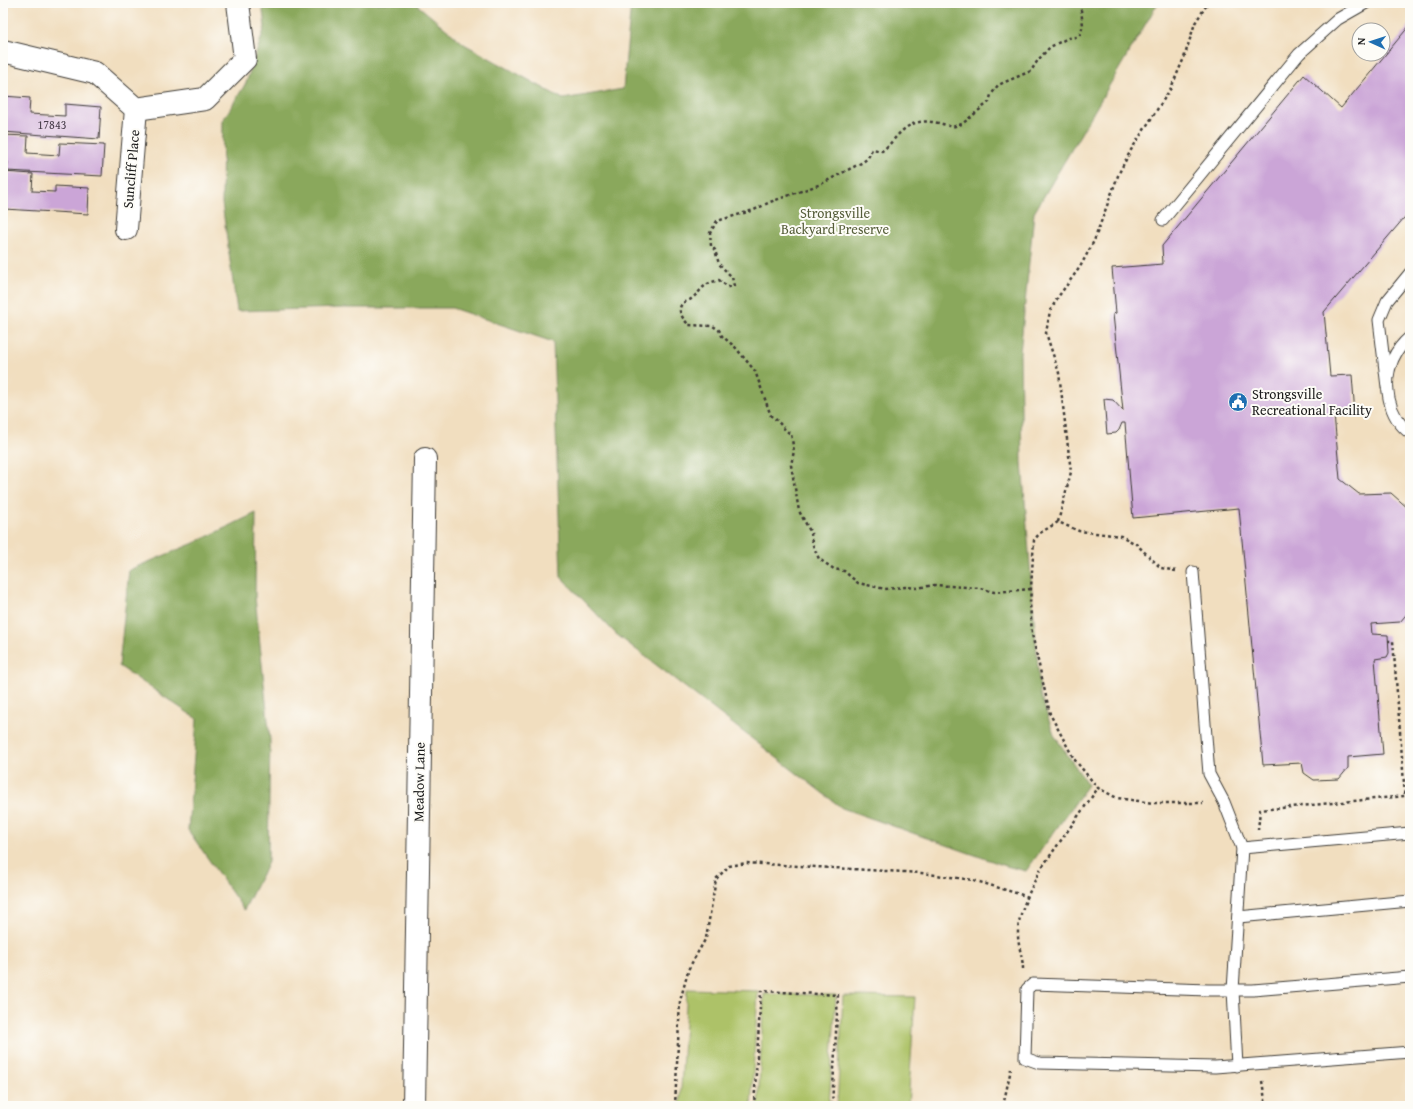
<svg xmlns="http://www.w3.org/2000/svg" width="1413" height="1109" font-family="'Gentium Book Plus',serif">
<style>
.green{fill:#adc267;stroke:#646f42}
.forest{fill:#8aa85c;stroke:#53623c}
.building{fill:#cba5d7}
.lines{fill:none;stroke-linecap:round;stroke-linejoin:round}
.lane-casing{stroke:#3c3934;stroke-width:13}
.street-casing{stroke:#3c3934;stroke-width:24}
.path{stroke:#3c3934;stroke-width:2.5;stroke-dasharray:3 3;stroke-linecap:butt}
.lane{stroke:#fff;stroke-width:11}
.street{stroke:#fff;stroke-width:22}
.labels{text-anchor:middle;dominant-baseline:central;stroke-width:4;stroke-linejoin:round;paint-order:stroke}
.number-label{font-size:12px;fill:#483e4b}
.street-label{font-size:14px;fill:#1c1c1c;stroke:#fdfcf7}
.park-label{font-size:14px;fill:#565e3a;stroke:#fdfcf7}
.poi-label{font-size:14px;fill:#1c1c1c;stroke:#fdfcf7;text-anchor:start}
</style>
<rect width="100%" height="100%" fill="#fdfcf7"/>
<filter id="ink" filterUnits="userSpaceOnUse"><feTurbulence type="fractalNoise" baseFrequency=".025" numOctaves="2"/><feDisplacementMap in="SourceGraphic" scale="8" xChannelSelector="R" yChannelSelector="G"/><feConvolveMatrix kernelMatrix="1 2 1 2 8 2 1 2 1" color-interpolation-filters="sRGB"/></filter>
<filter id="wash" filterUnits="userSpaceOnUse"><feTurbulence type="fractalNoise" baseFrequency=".012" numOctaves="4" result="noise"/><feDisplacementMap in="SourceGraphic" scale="16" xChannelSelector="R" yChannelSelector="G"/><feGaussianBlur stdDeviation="0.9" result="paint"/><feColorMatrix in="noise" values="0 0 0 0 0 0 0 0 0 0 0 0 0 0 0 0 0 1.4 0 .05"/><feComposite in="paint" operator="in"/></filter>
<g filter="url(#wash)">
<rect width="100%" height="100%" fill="#f1debf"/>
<g class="green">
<path d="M687,989L758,991L751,1106H680Z"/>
<path d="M764,994L836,995L829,1106H758Z"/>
<path d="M843,996L915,997L908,1106H837Z"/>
</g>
<g class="forest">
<path d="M262,3H415L464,44L563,99L623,89L631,3H1158L1034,213L1020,353L1022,462L1040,694L1054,735L1088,785L1026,871L1006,866L842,808L616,634L561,577L553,342L452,308H343L237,311L222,203L223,120L246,83L265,27Z"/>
<path d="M256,513L255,597L270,740L268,862L244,910L188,830L197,719L119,666L129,570L194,543Z"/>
</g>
<g id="blocks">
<g class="building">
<path d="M1410,25V211L1324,312L1330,376L1352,375L1355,414H1334L1340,479L1359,494L1391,493L1410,510V610L1400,622L1371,624L1372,634L1388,635L1389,653L1387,657L1375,659L1383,754L1348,757V768L1339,779L1314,780L1304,773L1302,763L1263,765L1239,508L1133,518L1125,423H1122L1119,430L1116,433L1107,434L1104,399L1113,400L1123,411L1113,314L1116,313L1112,268L1163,264L1162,246L1304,75L1341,108Z"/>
<path d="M3,96L30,98L29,114L65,116V104L101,107L99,139L3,132Z"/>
<path d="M3,135L28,136L27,153L59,155L60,143L104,145L102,176L7,171L8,162H3Z"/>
<path d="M3,172L33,174L32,191L55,192V186L89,188L88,214L4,209Z"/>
</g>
</g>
</g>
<g filter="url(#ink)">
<use href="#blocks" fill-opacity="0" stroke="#3c3934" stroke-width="1"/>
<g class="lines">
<g class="lane-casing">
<g id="lane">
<path d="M1163,220L1299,54L1338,19L1366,3"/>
<path d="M1410,337C1403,343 1397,350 1393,359C1382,383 1388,417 1410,433"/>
<path d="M1387,387L1379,320L1387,301L1410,273"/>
<path d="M1193,572L1209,774L1224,802L1242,848L1233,990L1237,1066"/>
<path d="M1242,848L1410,833"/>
<path d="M1238,917L1410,901"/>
<path d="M1410,977L1253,990H1208L1033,984L1027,989L1025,1058L1039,1063L1215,1067L1410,1052"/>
</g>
</g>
<g class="street-casing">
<g id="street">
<path d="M3,51L95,73L136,109L205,99L245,59L238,3"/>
<path d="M126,229L136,109"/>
<path d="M414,1106L425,459"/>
</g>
</g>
<g class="path">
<path d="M1058,522L1071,472L1059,373L1046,333L1050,311L1058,297L1080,267L1094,241L1119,173L1131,150L1171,88L1184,58L1195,23L1208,3"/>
<path d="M1176,571L1161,568L1136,544L1121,536L1079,531L1058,522L1040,533L1034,540L1030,603L1032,634L1050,714L1074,759L1098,788L1117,798L1153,803H1203"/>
<path d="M1031,589L994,592L980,588L935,585L916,588L906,587L885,589L858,583L844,571L834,569L819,559L812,543L811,533L799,511L791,465L794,451L791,434C782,429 780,421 771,416L755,371L735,347L722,336L719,330L713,326L689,325C684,320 675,310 683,303C685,301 689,301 691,299C703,290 701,284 719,280L728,287L734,286L732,277L719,264L715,250L711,246L710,233L717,221L754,210L770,202L821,184L863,162L868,158L872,149L882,151C890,145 895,137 902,131C917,117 935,121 952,127L962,124L989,102L991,95L998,85L1031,71L1038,60L1050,47L1068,38L1077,37L1080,35L1083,25L1080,3"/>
<path d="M1258,830L1260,810L1405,796L1393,641H1388"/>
<path d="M1023,969C1023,958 1018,946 1018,935C1017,914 1031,889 1040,870L1098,788"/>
<path d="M1262,1081L1266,1106"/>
<path d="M675,1106L680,1001L689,968L706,938L716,879L729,866L746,863L921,873L973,880L1029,897"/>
<path d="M754,1106L761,991L838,995L832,1106"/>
<path d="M1003,1106L1011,1069"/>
</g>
<use href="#lane" class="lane"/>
<use href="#street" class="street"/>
</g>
</g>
<defs>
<g id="civic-disc" transform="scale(1)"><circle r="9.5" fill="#1f6fb2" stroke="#fdfcf7"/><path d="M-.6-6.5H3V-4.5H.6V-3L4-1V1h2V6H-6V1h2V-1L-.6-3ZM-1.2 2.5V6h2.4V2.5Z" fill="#fff"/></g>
</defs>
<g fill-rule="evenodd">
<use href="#civic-disc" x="1238" y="402"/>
</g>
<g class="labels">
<g class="number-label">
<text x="52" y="124">17843</text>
</g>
<g class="street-label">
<text transform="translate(131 169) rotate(-85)">Suncliff Place</text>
<text transform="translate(419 782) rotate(-89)">Meadow Lane</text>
</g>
<g class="park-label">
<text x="835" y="213">Strongsville<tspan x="835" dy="16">Backyard Preserve</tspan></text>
</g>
<g class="poi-label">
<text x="1252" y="394">Strongsville<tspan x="1252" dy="16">Recreational Facility</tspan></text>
</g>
</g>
<rect width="1413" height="1109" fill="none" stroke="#fdfcf7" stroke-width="16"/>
<g transform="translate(1371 42) rotate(273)"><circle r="19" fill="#fdfcf7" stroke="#a3a29f"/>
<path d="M0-3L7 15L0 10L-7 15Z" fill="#1f6fb2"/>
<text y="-6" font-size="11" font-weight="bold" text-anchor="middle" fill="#1c1c1c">N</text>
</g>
</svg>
